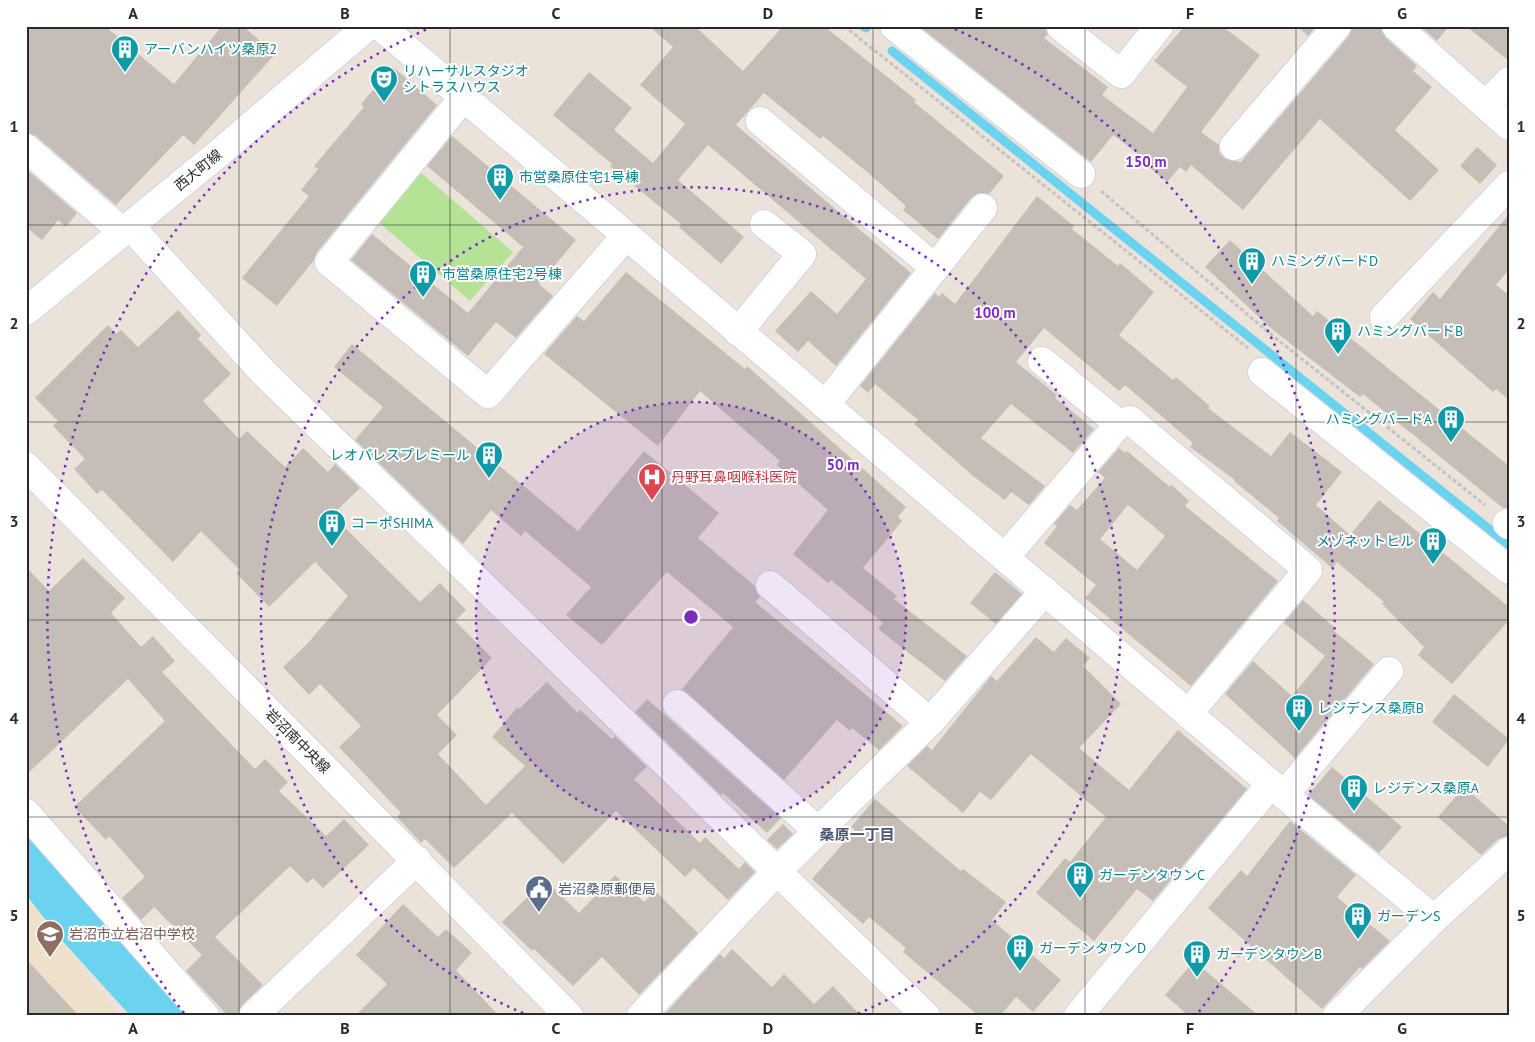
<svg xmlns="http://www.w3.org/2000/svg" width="1535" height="1042" font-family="'PT Sans','Noto Sans JP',sans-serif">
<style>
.education{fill:#eee0c9}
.green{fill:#b4e395}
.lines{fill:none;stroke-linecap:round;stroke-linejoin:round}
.stream{stroke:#6bd3f0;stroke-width:9}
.river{stroke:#6bd3f0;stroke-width:51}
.building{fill:#c4beb6;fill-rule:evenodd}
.street-casing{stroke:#cfd4e2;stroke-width:30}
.secondary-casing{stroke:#cfd4e2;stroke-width:30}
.path{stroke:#c3c3c3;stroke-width:3;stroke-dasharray:4 2.5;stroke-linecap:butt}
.street{stroke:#fff;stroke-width:28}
.secondary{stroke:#fff;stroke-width:28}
.grid{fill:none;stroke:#292929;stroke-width:1;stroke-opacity:0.55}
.ring{fill:none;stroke:#7b2cbf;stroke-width:2.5;stroke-dasharray:2.5 5}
.labels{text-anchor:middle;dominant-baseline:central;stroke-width:4;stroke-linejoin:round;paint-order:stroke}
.culture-label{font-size:14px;fill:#0d838f;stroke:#fff;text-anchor:start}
.street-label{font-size:14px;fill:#292929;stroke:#fff}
.health-label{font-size:14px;fill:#be3a42;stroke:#fff;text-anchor:start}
.service-label{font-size:14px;fill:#4e5e75;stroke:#fff;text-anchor:start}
.education-label{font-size:14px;fill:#785e54;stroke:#fff;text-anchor:start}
.neighbourhood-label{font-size:15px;font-weight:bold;fill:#49547a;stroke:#fff}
.centre{fill:#7b2cbf;stroke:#fff;stroke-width:2.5}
.ring-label{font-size:15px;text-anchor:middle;font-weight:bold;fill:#7b2cbf;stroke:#fff;stroke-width:4;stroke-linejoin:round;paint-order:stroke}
.neatline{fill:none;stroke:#292929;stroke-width:2}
.grid-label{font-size:16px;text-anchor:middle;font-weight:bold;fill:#292929}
</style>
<rect width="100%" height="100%" fill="#ebe3da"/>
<path class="education" d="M26,899L120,1016H26Z"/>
<path class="green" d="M419,171L513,252L470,301L376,220Z"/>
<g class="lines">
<g class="stream">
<path d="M863,26L866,28"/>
<path d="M892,51L1509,545"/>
</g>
<path class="river" d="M26,853L77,919L165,1016"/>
</g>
<g class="building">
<path d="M26,26H105L174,84L222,26H243L275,54L194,145L183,135L116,205L36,136L26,133Z"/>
<path d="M649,26H695L743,71L783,26H824L916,100L914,102L1004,176L989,194L978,193L971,198L938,239L903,210L906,206L866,171L823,136L820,139L764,93L736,125L911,273L836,366L808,341L798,352L775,331L811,291L837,314L866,279L708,145L678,180L744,237L721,264L679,227L681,224L610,166L612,164L553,115L589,72L632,108L614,130L653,163L685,124L640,85L673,47Z"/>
<path d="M919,26H1046L1048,34L1044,38L1108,87L1102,95L1153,133L1187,87L1154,61L1185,26H1222L1260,55L1201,132L1219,145V152L1224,158L1241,162L1349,36L1352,26H1381L1386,38L1417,66L1413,71L1432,87L1395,130L1439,170L1410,201L1320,119L1243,210L1191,165L1186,172L1180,167L1167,182L1149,167L1152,164L1113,135L1091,162Z"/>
<path d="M1297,26H1316L1308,36Z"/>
<path d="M1420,26H1449L1437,41Z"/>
<path d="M1466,26H1509V61Z"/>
<path d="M393,67L437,105L317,252L314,260L277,306L242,278L309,196L301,190L318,169L314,166L364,107L361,104Z"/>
<path d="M452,136L576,240L539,284L553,296L516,338L496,322L468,356L351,260L372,234L468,313L523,247L427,166Z"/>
<path d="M1477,147L1497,165L1480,184L1460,166Z"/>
<path d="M26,169L77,213L66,227L58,220L42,240L26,227Z"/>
<path d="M1037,196L1074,226L1072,229L1118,266L1120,263L1154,292L1119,335L1173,380L1176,377L1210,406L1208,408L1271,456L1290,432L1342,472L1316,505L1350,535L1379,500L1509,607V620L1452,684L1418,655L1424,647L1382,604L1384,602L1337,562L1332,568L1277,521L1279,518L1234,481L1235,480L1190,447L1193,443L1125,385L1119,391L1044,328L1016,362L1057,395L1055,398L1094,429L1073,453L1011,404L981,438L1045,486L1029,505L1011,492L1005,500L973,476L914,424L918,420L875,384L868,393L860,386L935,293L939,297L942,293L955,304Z"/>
<path d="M1509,214V269L1496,285L1509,295V400L1496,389L1493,392L1410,319L1433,292L1440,299Z"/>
<path d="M1230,240L1313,316L1317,311L1509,466V508H1503L1363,394L1360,397L1274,331L1205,267Z"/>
<path d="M626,272L745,369L747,366L906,507L898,517L902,521L863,568L897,596L894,599L967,656L945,681L878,629L883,623L831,580L828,583L793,554L828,510L777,465L780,461L700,391L658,446L544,354L577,316L584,321Z"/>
<path d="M178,310L201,335L198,339L231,374L203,401L239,439L247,431L285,467L303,448L328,472L335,464L360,488L332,515L420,602L440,583L466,610L455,621L492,658L437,715L457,735L438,754L486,805L525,766L492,737L517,708L519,709L547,682L578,713L580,710L612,739L615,736L647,767L634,779L700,843L705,837L739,869L745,862L755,872L728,900L694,868L685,877L616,811L563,864L512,813L454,868L425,839L421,843L397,817L401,813L339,747L361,726L320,684L309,695L283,667L308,643L348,596L315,562L269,607L236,573L240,570L201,531L173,562L102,490L97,494L74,469L85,459L53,426L58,421L35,398L108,325L116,334L121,330L138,347Z"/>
<path d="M352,344L578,531L644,451L719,513L698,538L755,586L760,597L755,602L903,726L879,750L852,728L850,731L837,720L784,780L682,689L733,627L667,572L602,645L566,615L591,587L525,531L521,536L491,510L463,544L355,440L383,407L334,367Z"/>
<path d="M1119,448L1125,453L1127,451L1170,487L1172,485L1189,501L1185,506L1278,581L1191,686L1085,598L1096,585L1044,543L1057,526L1054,524L1070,505L1077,510L1105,478L1098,472ZM1128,505L1165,536L1137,570L1100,539Z"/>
<path d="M83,558L125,598L111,613L141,647L153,636L175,661L162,672L255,769L265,759L288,782L279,791L326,836L344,819L369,845L323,888L313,878L307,883L290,866L215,937L263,985L242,1005L238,1016H228L186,971L202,955L154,907L141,920L122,898L145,877L109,836L106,840L74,807L165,721L128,679L26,775V567L49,591Z"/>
<path d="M995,572L1022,594L996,624L970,603Z"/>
<path d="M1303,600L1335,628L1333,630L1374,664L1295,758L1225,694L1253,661L1292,696L1325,656L1284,623Z"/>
<path d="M1036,637L1054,652L1066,638L1090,658L1083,666L1121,704L1079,748L1129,790L1178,730L1247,789L1153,901L1137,889L1094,941L1036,893L1065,858L1070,862L1106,817L1031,754L991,800L980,792L963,813L907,766L927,746L932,750L991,676L997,681Z"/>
<path d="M1454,694L1509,739L1488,767L1432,722Z"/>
<path d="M647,699L781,818L767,833L723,793L721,795L635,712Z"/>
<path d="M1332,767L1402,827L1379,853L1308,795Z"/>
<path d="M1464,787L1509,826V836L1498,839L1481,855L1438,817Z"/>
<path d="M875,799L961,871L963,869L1006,902L992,920L1061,980L1033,1012L1016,997L1000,1016H979L903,952L906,948L869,917L863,924L812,879L855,830L851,827Z"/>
<path d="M1290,821L1356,875L1337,897L1390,941L1362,969L1360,967L1322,1009L1208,908L1241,870L1247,876Z"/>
<path d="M783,824L793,834L777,849L767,840Z"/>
<path d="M615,875L644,902L655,891L698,933L639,995L602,957L573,986L534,949L532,951L502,922L545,880L579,913Z"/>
<path d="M403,904L438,937L446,929L472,953L456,970L499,1016H355L387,984L356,955Z"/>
<path d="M732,949L772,987L784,974L814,1004L833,986L861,1016H663L720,954L724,958Z"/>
<path d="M26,959L79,1016H26Z"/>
<path d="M1194,961L1259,1016H1189L1165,995Z"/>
</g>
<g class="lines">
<g class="street-casing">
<g id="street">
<path d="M380,26L1284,795L1434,919"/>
<path d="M894,26L1081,174"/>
<path d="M1396,26L1509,126"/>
<path d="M1061,27L1121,74L1159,26"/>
<path d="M463,98L329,262L488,394L625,237"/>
<path d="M1486,105L1509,81"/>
<path d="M760,121L935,268"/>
<path d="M1234,146L1337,26"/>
<path d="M26,148L123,232"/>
<path d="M130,226L264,373L926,1016"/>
<path d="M1384,317L1509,185"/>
<path d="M738,332L802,254L764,224"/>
<path d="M1262,372L1509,570"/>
<path d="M825,405L983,208"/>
<path d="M1119,424L1130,420L1308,570L1188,714"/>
<path d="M1507,523L1509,525"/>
<path d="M1005,557L1119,424L1042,361"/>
<path d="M770,585L930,722"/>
<path d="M677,704L818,831"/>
<path d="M1284,795L1389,671"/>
<path d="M26,813L205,1016"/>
<path d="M253,1016L417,860"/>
<path d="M641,1016L777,871L930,722L1045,591"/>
<path d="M1078,1016L1271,784"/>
<path d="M1337,1016L1434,919L1509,851"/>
</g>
</g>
<g class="secondary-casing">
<g id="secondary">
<path d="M26,311L219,153L368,26"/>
<path d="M26,466L569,1016"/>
</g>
</g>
<g class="path">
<path d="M844,26L1248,348"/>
<path d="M1101,191L1273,336L1485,505"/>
</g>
<use href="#street" class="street"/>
<use href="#secondary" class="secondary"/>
</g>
<path class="grid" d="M239,26V1016M450,26V1016M662,26V1016M873,26V1016M1085,26V1016M1296,26V1016M26,225H1509M26,422H1509M26,620H1509M26,817H1509"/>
<circle cx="691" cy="617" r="215" fill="#7b2cbf" fill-opacity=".12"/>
<g class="ring">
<circle cx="691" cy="617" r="215"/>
<path d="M530 1016A430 430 0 1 1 852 1016"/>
<path d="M184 1013A644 644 0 0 1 434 26M948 26A644 644 0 0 1 1198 1013"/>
</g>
<defs>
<g id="building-pin" transform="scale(1.4375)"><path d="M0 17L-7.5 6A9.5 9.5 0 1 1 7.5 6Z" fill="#0f9aa8" stroke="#fff"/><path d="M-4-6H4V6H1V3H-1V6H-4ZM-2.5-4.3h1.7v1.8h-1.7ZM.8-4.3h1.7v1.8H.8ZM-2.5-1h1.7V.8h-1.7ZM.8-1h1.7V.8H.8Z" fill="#fff"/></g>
<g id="theatre-pin" transform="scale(1.4375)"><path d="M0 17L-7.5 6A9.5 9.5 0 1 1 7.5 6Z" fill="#0f9aa8" stroke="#fff"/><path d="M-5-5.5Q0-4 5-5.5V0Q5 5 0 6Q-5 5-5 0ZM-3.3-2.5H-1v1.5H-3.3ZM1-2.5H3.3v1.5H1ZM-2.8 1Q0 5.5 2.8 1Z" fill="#fff"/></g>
<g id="hospital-pin" transform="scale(1.4375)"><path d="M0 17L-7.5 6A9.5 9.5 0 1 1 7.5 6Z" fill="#e0444e" stroke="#fff"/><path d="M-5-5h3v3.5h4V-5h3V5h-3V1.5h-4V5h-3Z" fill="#fff"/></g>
<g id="civic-pin" transform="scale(1.4375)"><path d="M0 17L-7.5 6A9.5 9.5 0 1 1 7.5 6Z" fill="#5c6f8a" stroke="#fff"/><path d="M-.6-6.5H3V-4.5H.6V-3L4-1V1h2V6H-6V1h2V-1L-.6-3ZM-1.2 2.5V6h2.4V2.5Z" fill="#fff"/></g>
<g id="school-pin" transform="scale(1.4375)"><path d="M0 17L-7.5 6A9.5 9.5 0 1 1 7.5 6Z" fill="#8d6e63" stroke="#fff"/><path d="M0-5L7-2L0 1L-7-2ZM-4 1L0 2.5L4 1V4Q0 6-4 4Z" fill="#fff"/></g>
</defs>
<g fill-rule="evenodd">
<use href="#building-pin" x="125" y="49"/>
<use href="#theatre-pin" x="384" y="79"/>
<use href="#building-pin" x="500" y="177"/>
<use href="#building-pin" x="1252" y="261"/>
<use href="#building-pin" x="423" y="274"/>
<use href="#building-pin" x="1338" y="331"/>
<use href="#building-pin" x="1451" y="419"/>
<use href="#building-pin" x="489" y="455"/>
<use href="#hospital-pin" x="652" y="477"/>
<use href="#building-pin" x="332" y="523"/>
<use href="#building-pin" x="1433" y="541"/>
<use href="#building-pin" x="1299" y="708"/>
<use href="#building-pin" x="1354" y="788"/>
<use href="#building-pin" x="1080" y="875"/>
<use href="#civic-pin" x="539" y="889"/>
<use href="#building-pin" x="1358" y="916"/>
<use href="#school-pin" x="50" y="934"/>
<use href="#building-pin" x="1020" y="948"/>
<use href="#building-pin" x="1197" y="954"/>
</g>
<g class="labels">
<g class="culture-label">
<text x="144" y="49">アーバンハイツ桑原2</text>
<text x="403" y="71">リハーサルスタジオ<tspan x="403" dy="16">シトラスハウス</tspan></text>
<text x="519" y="177">市営桑原住宅1号棟</text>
<text x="1271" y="261">ハミングバードD</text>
<text x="442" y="274">市営桑原住宅2号棟</text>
<text x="1357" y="331">ハミングバードB</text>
<text x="1432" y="419" text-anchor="end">ハミングバードA</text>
<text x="470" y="455" text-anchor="end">レオパレスプレミール</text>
<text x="351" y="523">コーポSHIMA</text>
<text x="1414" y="541" text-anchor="end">メゾネットヒル</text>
<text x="1318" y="708">レジデンス桑原B</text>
<text x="1373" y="788">レジデンス桑原A</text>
<text x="1099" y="875">ガーデンタウンC</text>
<text x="1377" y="916">ガーデンS</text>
<text x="1039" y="948">ガーデンタウンD</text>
<text x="1216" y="954">ガーデンタウンB</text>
</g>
<g class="street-label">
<text transform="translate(198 170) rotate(-39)">西大町線</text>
<text transform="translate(298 741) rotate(45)">岩沼南中央線</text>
</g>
<g class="health-label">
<text x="671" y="477">丹野耳鼻咽喉科医院</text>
</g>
<g class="service-label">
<text x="558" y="889">岩沼桑原郵便局</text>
</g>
<g class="education-label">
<text x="69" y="934">岩沼市立岩沼中学校</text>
</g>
<g class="neighbourhood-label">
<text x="857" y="834">桑原一丁目</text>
</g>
</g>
<circle cx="691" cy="617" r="8" class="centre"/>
<g class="ring-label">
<text x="1146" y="167">150 m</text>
<text x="995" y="318">100 m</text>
<text x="843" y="470">50 m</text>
</g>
<rect width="1535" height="1042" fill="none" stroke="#ffffff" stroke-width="55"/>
<rect x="28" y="28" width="1480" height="986" class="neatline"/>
<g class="grid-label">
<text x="133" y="19">A</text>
<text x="345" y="19">B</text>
<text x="556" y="19">C</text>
<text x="768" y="19">D</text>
<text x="979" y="19">E</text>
<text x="1190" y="19">F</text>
<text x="1402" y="19">G</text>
<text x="14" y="132">1</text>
<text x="1521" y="132">1</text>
<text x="14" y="329">2</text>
<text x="1521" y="329">2</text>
<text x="14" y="527">3</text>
<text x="1521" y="527">3</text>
<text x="14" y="724">4</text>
<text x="1521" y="724">4</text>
<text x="14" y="921">5</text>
<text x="1521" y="921">5</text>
<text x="133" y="1034">A</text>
<text x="345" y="1034">B</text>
<text x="556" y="1034">C</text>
<text x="768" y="1034">D</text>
<text x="979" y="1034">E</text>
<text x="1190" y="1034">F</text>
<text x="1402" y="1034">G</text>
</g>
</svg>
